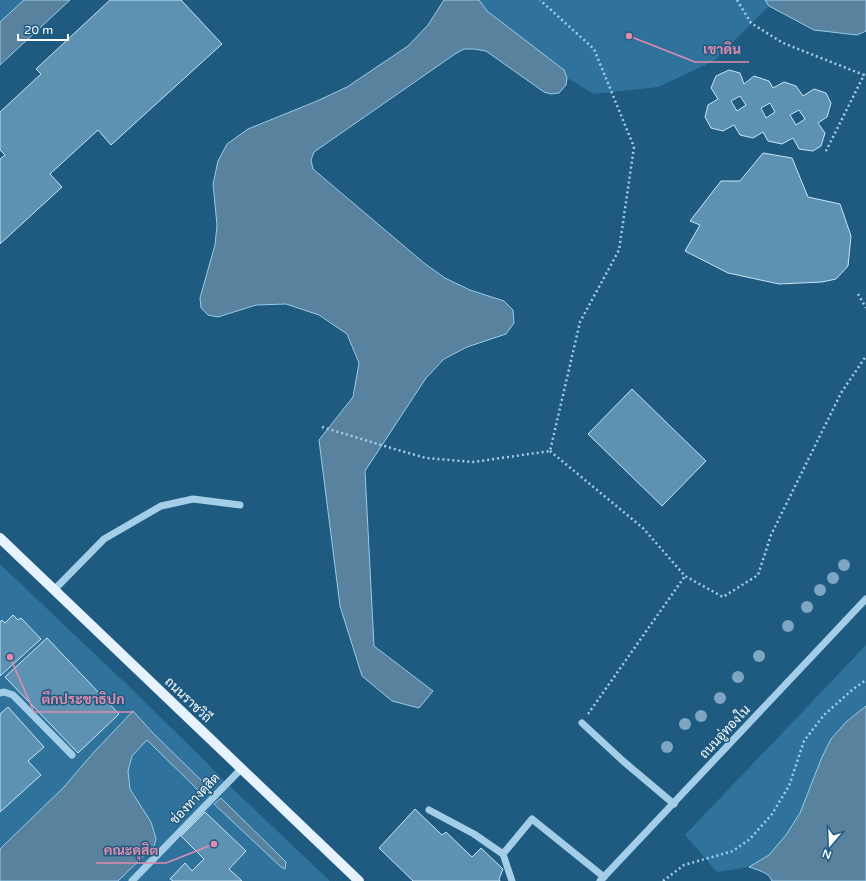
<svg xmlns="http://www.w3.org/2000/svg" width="866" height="881" font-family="'Varela Round',Sarabun,sans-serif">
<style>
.green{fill:#2f739c}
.water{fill:#58829d;stroke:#97ccea}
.building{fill:#5d92b3;stroke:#c8e5f6;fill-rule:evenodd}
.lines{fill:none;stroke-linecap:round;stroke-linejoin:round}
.path{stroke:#a4cee8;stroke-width:2.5;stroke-dasharray:2 3;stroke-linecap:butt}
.minor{stroke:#a4cee8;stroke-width:7}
.major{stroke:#e6f3fe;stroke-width:10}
.tree{fill:#7ca6c1}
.labels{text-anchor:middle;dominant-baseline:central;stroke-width:3;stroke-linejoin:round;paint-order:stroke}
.street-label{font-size:13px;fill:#fff;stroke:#1f5a80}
.leader{fill:none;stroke:#e08cad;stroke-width:1.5}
.callout-dot{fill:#e08cad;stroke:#1f5a80;stroke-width:1.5}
.callout-label{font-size:14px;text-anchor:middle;font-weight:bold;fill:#e08cad;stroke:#1f5a80;stroke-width:3;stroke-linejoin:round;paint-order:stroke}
</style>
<rect width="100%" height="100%" fill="#1f5a80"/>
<g class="green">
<path d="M2,0H24L0,22V1Z"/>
<path d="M479,0H765L769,6L714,61L658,87L594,94L567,78L564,70L487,11Z"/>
<path d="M0,564L143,700L233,789L330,881H0Z"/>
<path d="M866,645V706L846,722L831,739L822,757L800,813L786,835L769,855L749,867L717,872L685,835Z"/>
</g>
<g class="water">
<path d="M24,0H70L0,65V22Z"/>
<path d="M444,0H479L487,11L564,70L567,78L566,85L559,93L551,94L544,92L486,51L474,49H464L455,54L314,152L311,160L313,169L424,263L445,278L470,290L504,301L513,310L514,323L506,334L467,347L444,359L426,378L365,471L374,646L433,691L419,708L392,701L362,676L340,606L319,440L353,397L359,363L347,334L319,315L286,304L256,305L218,317L208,315L201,308L200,298L215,245L217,225L213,184L218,161L227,144L248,129L317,101L347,87L408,46L428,25L442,3Z"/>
<path d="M765,0H866V31L857,35L814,30L769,6Z"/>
<path d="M866,706V881H772C769,872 757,870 749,867L769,855L786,835L800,813L822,757L831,739L846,722Z"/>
<path d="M133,711L153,733L207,786L200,792L147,740L132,756L128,771L130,789L151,822L156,839L154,846L118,881H0V849L64,787L94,752Z"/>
<path d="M221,798L286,862L285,869L281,867L214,804Z"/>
</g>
<g class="building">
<path d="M110,0H181L222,44L111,145L98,130L50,174L62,187L0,244V159L5,155L0,150V112L41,74L36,69Z"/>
<path d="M729,70L740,73L744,84L754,76L769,81L773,88L784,82L796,86L803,96L814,89L826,93L831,103L827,117L818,123L825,133L821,146L813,151L799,149L793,138L782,144L768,141L763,132L753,138L740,135L734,125L723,131L711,128L705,117L708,105L718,99L711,88L716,76ZM740,96L746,105L737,111L731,101ZM770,103L775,112L766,118L761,108ZM799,110L805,119L796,125L790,115Z"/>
<path d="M763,153L792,158L808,197L840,204L851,236L848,266L836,279L822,282L779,284L728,273L685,251L700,225L690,221L721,181H740Z"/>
<path d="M632,389L706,461L662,506L588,434Z"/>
<path d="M13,615L18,620L21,618L41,639L0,676V622L2,620L5,623Z"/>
<path d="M47,638L119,714L78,753L5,677Z"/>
<path d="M8,707L44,747L28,761L41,775L0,812V714Z"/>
<path d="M415,809L442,835L446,832L472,857L481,848L503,869L499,879L500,881H413L379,848Z"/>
<path d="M205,812L246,851L229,869L242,881H173L170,879L185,863L192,871L204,859L181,836Z"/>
</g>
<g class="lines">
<g class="path">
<path d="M737,0L751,23L783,43L864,75L825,153"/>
<path d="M858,294L866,308"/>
<path d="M322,427L391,448L426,458L473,462L550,451L580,322L619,250L634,147L594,49L540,0"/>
<path d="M550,451L643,528L685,576L723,597L758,575L771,535L841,393L866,356"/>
<path d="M588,714L685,576"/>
<path d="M663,881L684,865L733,851L750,839L772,814L789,786L804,741L824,715L852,690L866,680"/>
</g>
<g class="minor">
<path d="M54,590L104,539L161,506L193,499L240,505"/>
<path d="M0,693L4,692L13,695L72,755"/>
<path d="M582,723L623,761L674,804"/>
<path d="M429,810L474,834L503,854"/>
<path d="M132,881L241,769"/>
<path d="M512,881L503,854L532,819L604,877"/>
<path d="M600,881L866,599"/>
</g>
<path class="major" d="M0,538L359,881"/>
</g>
<g class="tree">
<circle cx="844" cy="565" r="6"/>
<circle cx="833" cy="578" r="6"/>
<circle cx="820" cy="590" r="6"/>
<circle cx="807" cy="607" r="6"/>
<circle cx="788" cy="626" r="6"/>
<circle cx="759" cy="656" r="6"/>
<circle cx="738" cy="677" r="6"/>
<circle cx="720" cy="698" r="6"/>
<circle cx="701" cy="716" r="6"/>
<circle cx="685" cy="724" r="6"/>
<circle cx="667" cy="747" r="6"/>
</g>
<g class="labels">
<g class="street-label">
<text transform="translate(188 700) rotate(44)">ถนนราชวิถี</text>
<text transform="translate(725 732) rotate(-47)">ถนนอู่ทองใน</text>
<text transform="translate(195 799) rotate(-46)">ช่องทางดุสิต</text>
</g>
</g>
<path class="leader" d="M629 36L695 62H749M10 657L34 712H133M214 844L166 863H96"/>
<g class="callout-dot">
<circle cx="629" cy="36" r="4"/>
<circle cx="10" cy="657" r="4"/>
<circle cx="214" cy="844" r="4"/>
</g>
<g class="callout-label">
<text x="722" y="54">เขาดิน</text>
<text x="83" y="704">ตึกประขาธิปก</text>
<text x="131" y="855">คณะดุสิต</text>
</g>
<g transform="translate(830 845) rotate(199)" stroke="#1f5a80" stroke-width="3" paint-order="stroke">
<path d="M0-3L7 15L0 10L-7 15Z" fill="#ffffff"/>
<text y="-6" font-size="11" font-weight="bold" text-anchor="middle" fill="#ffffff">N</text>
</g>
<path d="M18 34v6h50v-6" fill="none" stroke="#ffffff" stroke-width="2"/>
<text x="24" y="34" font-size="12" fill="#ffffff" stroke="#1f5a80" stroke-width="3" paint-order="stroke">20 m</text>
</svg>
